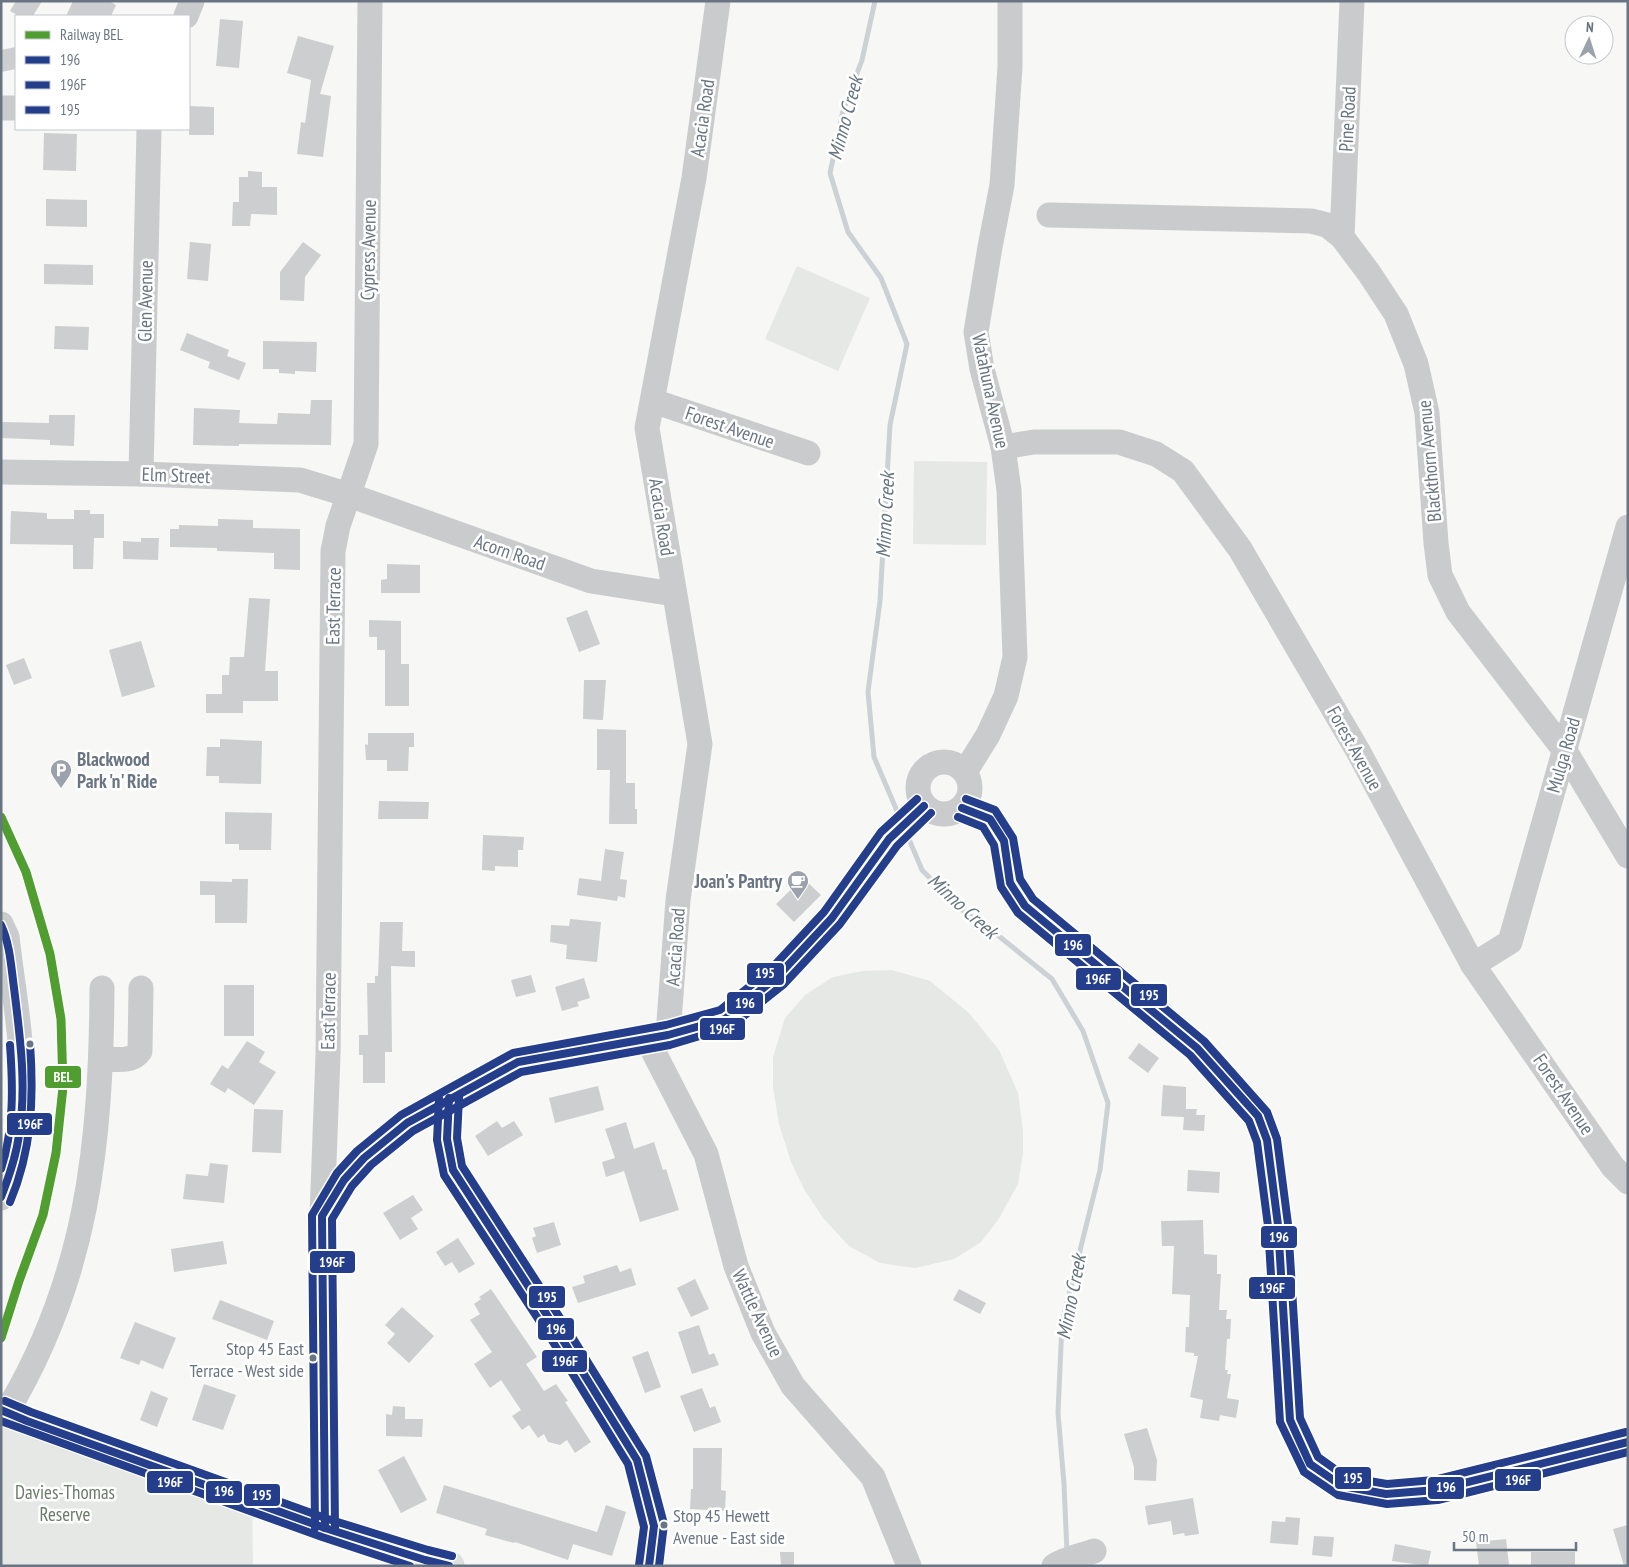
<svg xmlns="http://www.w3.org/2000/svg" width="1629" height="1567" font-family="'PT Sans Narrow',sans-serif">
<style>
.green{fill:#e5e8e4}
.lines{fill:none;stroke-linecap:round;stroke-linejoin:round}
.stream{stroke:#ccd1d5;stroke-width:5}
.building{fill:#cdcecf}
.major-casing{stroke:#d3d4d4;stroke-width:29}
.minor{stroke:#cacbcc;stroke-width:25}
.major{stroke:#dedfe0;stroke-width:28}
.bus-1-casing{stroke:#fff;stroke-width:11}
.bus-2-casing{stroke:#fff;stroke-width:11}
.bus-3-casing{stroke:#fff;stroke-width:11}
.bus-1{stroke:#243e8c;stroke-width:8}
.bus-2{stroke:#243e8c;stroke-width:8}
.bus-3{stroke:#243e8c;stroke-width:8}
.rail-1-casing{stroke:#fff;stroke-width:12}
.rail-1{stroke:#509e2f;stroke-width:9}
.bus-dot{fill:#6a7583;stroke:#fff;stroke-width:2}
.labels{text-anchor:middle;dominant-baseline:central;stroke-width:5;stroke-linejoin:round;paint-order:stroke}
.bus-label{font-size:18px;fill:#6a7583;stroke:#fff;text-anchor:end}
.street-label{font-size:19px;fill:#6a7583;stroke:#fff}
.poi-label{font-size:19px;font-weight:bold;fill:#6a7583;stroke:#fff;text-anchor:start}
.park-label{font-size:19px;fill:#6a7b68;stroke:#fff}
.water-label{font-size:20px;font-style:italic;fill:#66757f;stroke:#fff}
.line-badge{stroke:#fff;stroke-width:2}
.badge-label{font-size:14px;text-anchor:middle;font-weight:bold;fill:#fff}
</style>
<rect width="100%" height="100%" fill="#f7f7f6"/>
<g class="green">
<path d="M797,266L870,298L838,371L765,339Z"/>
<path d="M914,461L987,462L986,545L913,544Z"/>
<path d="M892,970L930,981L969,1013L999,1050L1018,1093L1023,1131V1153L1018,1184L998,1220L981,1242L954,1259L915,1268L880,1263L849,1246L823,1218L804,1189L791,1162L779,1124L773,1087V1057L785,1018L805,995L833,977L863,971Z"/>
<path d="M11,1415L252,1501L253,1566H1V1433Z"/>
</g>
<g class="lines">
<g class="stream">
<path d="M875,1L862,60L843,111L830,173L848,232L881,278L907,344L890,425L880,601L868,692L874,757L900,818"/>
<path d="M906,832L922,870L958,907L995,933L1052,979L1083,1031L1108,1103L1100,1170L1062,1323L1058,1413L1064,1484L1067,1552"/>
</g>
</g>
<g class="building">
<path d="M16,1H42L33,16H19L10,11Z"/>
<path d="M73,1H109L116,5L111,16H66Z"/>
<path d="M220,19L243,21L239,68L216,66Z"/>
<path d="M298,36L334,46L320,94L331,96L323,157L297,154L301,122L305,123L311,80L287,73Z"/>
<path d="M16,47V69L1,72V50Z"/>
<path d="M189,106L214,107V135H189Z"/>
<path d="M44,133L77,134L76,171L43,170Z"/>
<path d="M248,171L262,172V187H277V215L251,214L250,226H232L233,202H239V177H248Z"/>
<path d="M46,199L87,200V227L46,226Z"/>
<path d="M190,242L211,244L208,281L187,279Z"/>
<path d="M303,242L321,255L305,277L304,301L280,300V272Z"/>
<path d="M44,264L93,265V285L44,284Z"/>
<path d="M55,326L89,327L88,350L54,349Z"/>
<path d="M187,333L229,350L227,356L246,363L239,380L208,368L210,362L180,350Z"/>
<path d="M263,341L317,342L316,372L295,371V374L279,373V369H263Z"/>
<path d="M311,400H332L331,445L239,444V446L193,445L194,408L240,410L239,423L277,424L278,413L310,414Z"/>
<path d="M49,415H75L74,446L50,445V440L1,438V422L49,423Z"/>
<path d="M74,510H90V514H104V538H94L93,569H73V545L10,544L11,511L47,513V519H74Z"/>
<path d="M218,519L253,520V528L300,529V570L274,569V553L217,551V548L170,547V529H179V525L218,526Z"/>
<path d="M141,538H159L158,560L123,559V541L141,542Z"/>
<path d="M387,564L420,565V593H381V580L387,579Z"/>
<path d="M249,598L270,599L265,671H278V701H243V713H206V694H222V675H229L230,657H244Z"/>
<path d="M587,610L600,644L579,652L566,618Z"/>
<path d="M369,620L401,621V664H409V706H385V650H377V637H369Z"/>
<path d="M141,641L155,687L122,697L109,650Z"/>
<path d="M24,658L32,678L14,685L6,665Z"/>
<path d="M584,680H606L603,720L583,719Z"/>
<path d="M597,729L626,730V783H635V809H637V824H609L610,770H597Z"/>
<path d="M368,733H414V747H409L408,771H387V760H366L365,744L368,745Z"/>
<path d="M220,739L262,741L261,784L219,783V776H206L207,747H220Z"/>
<path d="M379,801L429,802L428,819H378Z"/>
<path d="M225,812L272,813L271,850H239V844H225Z"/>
<path d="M483,835L524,837L523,850H518V867L495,866V871L482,870Z"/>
<path d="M605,849L624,852L620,879L627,880L625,898L618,896L617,901L577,895L579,878L601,881Z"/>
<path d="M803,878L821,895L794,922L776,904Z"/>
<path d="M232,879H248L247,923H215V895H200V881L232,882Z"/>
<path d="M570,919L601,922L597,962L566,959L567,945L550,942L551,925L569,926Z"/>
<path d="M380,922H403L402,951H415V967L391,966L392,1052H385V1083H363V1055H359V1035H368L367,983H375V976H378Z"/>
<path d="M531,975L536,992L516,997L511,980Z"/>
<path d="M584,978L590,998L577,1002L579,1006L562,1011L555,987Z"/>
<rect x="224" y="985" width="30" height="51"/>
<path d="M247,1041L265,1052L259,1062L276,1072L254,1105L228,1088L225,1093L210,1084L222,1065L228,1069Z"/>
<path d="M1139,1043L1159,1058L1148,1073L1128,1058Z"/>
<path d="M1163,1085L1186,1087V1109H1197L1196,1115H1205L1204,1131L1183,1130L1184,1117L1161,1116Z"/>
<path d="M598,1086L604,1110L555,1123L549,1098Z"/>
<path d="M254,1109L283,1110L281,1153L252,1152Z"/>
<path d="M497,1121L502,1128L514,1121L523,1135L488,1156L475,1136Z"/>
<path d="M626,1122L634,1149L654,1142L663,1170L666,1169L679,1210L640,1222L624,1171L606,1177L602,1162L615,1158L605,1129Z"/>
<path d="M210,1163L228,1165L224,1203L183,1199L186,1174L208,1176Z"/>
<path d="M1188,1170L1220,1172L1219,1193L1187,1191Z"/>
<path d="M413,1195L423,1210L411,1218L418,1229L400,1240L383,1213Z"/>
<path d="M1203,1220L1204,1254L1217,1255V1274H1221L1219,1310H1227L1226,1319H1231L1230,1339H1227L1225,1370H1228L1227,1374H1231L1227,1398L1239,1400L1236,1418L1220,1415L1219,1421L1200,1418L1203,1400L1190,1397L1198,1356H1194V1353L1185,1352L1186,1327H1189L1190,1295L1172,1294L1174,1246H1162L1161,1221Z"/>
<path d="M554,1222L561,1245L537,1253L532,1238L536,1236L533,1228Z"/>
<path d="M458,1238L475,1264L459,1273L452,1262L445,1266L436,1252Z"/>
<path d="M223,1241L227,1264L174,1272L171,1249Z"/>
<path d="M617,1265L620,1272L631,1268L636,1285L578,1303L572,1287L585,1283L583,1276Z"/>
<path d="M695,1279L709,1309L691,1317L677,1288Z"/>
<path d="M491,1289L537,1357L526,1364L544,1391L556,1384L568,1401L565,1402L591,1442L575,1453L567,1440L560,1445L548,1442L544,1434L538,1438L529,1425L522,1430L512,1416L521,1410L501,1380L490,1388L474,1364L492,1352L470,1320L480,1314L474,1304L481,1299L479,1297Z"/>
<path d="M959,1289L986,1303L980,1314L953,1300Z"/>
<path d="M220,1300L274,1321L267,1340L212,1319Z"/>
<path d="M402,1307L434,1336L409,1363L387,1343L395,1334L385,1325Z"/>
<path d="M135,1322L176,1338L163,1369L141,1360L139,1365L120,1358Z"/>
<path d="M699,1325L709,1355L714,1353L719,1365L692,1374L678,1332Z"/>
<path d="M648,1351L661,1387L645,1393L632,1357Z"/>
<path d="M204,1384L236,1395L223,1430L192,1420Z"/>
<path d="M702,1388L710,1408L715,1406L721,1422L694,1432L680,1396Z"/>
<path d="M151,1391L168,1398L157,1427L140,1420Z"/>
<path d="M393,1406L405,1407V1419H423L422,1437L386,1436V1414L392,1415Z"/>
<path d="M1147,1428L1157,1460L1156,1481L1134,1480V1467L1124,1434Z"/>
<path d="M693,1448H722L721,1490L726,1491L725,1511L690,1509L691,1489H693Z"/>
<path d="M404,1456L427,1500L401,1513L378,1470Z"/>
<path d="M444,1485L597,1532L606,1505L626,1512L612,1556L573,1544L568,1560L515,1542L514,1543L485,1535L487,1529L436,1513Z"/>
<path d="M1193,1498L1199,1534L1185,1536L1184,1533L1173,1535L1171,1521L1148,1525L1145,1506Z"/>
<path d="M1286,1517L1300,1518L1298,1545L1270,1543L1272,1521L1285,1522Z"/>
<path d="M1628,1525V1566H1624L1613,1529Z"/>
<path d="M1314,1536L1334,1537L1332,1557L1312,1555Z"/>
<path d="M1506,1539L1509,1565L1479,1566L1476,1542Z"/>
<path d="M1395,1544L1431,1551L1428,1566L1392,1561Z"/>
<path d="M780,1552H794V1566H781Z"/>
<rect x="1531" y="1552" width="44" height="14"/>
</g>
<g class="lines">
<g class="major-casing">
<path id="major" d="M1,1410L27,1421L325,1528L425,1560L450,1566"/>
</g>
<g class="minor">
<path d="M186,16L192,1"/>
<path d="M1,108H16"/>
<path d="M1049,215L1311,221L1327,225L1342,237L1369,273L1396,314L1416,364L1427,413L1436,543L1440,575L1458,612L1565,751L1628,856"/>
<path d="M1342,237L1352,1"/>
<path d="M653,401L808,453"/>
<path d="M1003,447L1034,442H1119L1156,454L1183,471L1240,549L1358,751L1473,965L1613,1167L1628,1182"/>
<path d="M1,472L141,474L300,480L349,495L591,581L674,594"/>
<path d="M141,474L149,129"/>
<circle cx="944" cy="788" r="26"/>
<path d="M965,772L988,735L1006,696L1015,657L1009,490L1003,447L982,369L976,332L990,247L1002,185L1010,67V1"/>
<path d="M962,808L990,819L1004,841L1010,883L1025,906L1197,1048L1258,1116L1267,1140L1278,1225L1290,1420L1310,1464L1342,1486L1386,1494L1436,1490L1628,1442"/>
<path d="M1,924L7,937C17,1023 39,1116 1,1198"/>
<path d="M1473,965L1510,942L1628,527"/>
<path d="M668,1035L678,900L700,744L647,428L694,178L718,1"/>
<path d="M647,1039L706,1154L736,1266L763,1333L793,1386L873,1477L909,1566"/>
<path d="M101,1059C115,1059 132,1063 140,1051L141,988"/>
<path d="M449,1098L447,1139L453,1170L556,1329L637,1460L654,1526L649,1566"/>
<path d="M323,1214L344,1180L364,1158L407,1123L518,1062L668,1035L725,1019L777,977L832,918L889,839L924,806"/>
<path d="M6,1413C88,1277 101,1143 102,988"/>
<path d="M325,1528L322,1216L328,1055L333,551L338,526L366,444L370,1"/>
<path d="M1054,1566C1062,1560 1083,1555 1094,1551"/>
</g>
<use href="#major" class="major"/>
<g class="bus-1-casing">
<g id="bus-1">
<path d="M962,808L990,819L1004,841L1010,883L1025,906L1197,1048L1258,1116L1267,1140L1278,1225L1290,1420L1310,1464L1342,1486L1386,1494L1436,1490L1628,1442"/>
<path d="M1,925C10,944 11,966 14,988C20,1036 27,1087 19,1135C16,1157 9,1177 1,1197"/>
<path d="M449,1098L447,1139L453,1170L556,1329L637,1460L654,1526L649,1566"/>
<path d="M1,1410L27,1421L325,1528L425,1560L449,1566"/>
<path d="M325,1528L322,1216L344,1180L364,1158L407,1123L518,1062L668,1035L725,1019L777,977L832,918L889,839L924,806"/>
</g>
</g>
<g class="bus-2-casing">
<g id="bus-2">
<path d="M958,817L983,827L994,845L1001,887L1018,913L1190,1055L1249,1121L1257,1142L1268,1226L1280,1422L1304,1472L1338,1495L1387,1504L1438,1500L1628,1452"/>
<path d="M439,1098L437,1140L444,1175L548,1334L628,1464L644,1527L639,1565"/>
<path d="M10,1202C32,1150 34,1098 30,1043"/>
<path d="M1,1421L322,1537L410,1566"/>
<path d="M335,1528L332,1219L352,1186L371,1165L413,1131L521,1072L670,1045L730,1027L784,984L840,924L897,846L931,813"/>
</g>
</g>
<g class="bus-3-casing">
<g id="bus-3">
<path d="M966,799L995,810L1013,838L1020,879L1033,899L1204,1041L1267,1112L1277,1139L1288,1224L1300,1418L1318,1457L1346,1477L1387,1484L1434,1480L1626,1432"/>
<path d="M459,1098L457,1138L462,1166L564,1324L646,1456L664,1524L659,1566"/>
<path d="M1,1169C14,1129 13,1087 10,1045"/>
<path d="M5,1401L31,1412L328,1519L428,1550L452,1556"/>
<path d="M315,1528L312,1215L337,1173L357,1151L401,1115L513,1053L666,1025L720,1010L770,970L824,912L881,832L917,799"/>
</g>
</g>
<use href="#bus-1" class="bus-1"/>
<use href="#bus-2" class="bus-2"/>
<use href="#bus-3" class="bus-3"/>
<g class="rail-1-casing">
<path id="rail-1" d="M1,817L26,872L50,954L61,1019L63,1087L56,1153L43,1215L19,1281L1,1338"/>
</g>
<use href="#rail-1" class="rail-1"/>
</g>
<defs>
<g id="parking-pin" transform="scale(1.125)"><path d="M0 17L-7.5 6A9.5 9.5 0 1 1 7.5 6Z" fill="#9ba2ab" stroke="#fff"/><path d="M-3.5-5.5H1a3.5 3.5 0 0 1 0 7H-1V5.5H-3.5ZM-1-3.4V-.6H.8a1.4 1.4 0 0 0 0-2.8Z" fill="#fff"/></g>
<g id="cafe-pin" transform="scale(1.125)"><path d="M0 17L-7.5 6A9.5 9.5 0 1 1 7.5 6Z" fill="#9ba2ab" stroke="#fff"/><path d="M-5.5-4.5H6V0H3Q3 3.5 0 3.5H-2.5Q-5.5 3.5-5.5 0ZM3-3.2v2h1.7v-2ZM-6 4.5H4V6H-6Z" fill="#fff"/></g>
</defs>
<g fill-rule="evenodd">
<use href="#parking-pin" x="61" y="770"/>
<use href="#cafe-pin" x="798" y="881"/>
</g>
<g class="bus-dot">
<circle cx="30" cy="1044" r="4.5"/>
<circle cx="313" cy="1358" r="4.5"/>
<circle cx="664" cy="1525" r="4.5"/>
</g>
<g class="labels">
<g class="bus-label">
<text x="304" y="1348">Stop 45 East<tspan x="304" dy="22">Terrace - West side</tspan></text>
<text x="673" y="1515" text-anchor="start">Stop 45 Hewett<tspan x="673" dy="22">Avenue - East side</tspan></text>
</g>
<g class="street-label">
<text transform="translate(702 118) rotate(-82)">Acacia Road</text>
<text transform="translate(1347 119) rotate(-87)">Pine Road</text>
<text transform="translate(368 250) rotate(-89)">Cypress Avenue</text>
<text transform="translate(145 301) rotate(-89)">Glen Avenue</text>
<text transform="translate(991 391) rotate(78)">Watahuna Avenue</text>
<text transform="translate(730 427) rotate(19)">Forest Avenue</text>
<text transform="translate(1429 461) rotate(-95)">Blackthorn Avenue</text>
<text transform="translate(176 475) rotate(2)">Elm Street</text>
<text transform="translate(662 517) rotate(81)">Acacia Road</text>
<text transform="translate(510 552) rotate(19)">Acorn Road</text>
<text transform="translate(333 606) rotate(-89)">East Terrace</text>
<text transform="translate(1355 748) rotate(61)">Forest Avenue</text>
<text transform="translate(1563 755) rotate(-74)">Mulga Road</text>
<text transform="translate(675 947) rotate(-86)">Acacia Road</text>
<text transform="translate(328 1011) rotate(-89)">East Terrace</text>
<text transform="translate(1564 1094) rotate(56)">Forest Avenue</text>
<text transform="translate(758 1313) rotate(65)">Wattle Avenue</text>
</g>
<g class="poi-label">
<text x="77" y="759">Blackwood<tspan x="77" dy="22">Park 'n' Ride</tspan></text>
<text x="782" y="881" text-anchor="end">Joan's Pantry</text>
</g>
<g class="park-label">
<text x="65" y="1492">Davies-Thomas<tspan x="65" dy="22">Reserve</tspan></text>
</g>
<g class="water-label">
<text transform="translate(845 118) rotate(-75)">Minno Creek</text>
<text transform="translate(885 515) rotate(-87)">Minno Creek</text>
<text transform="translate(963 906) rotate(42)">Minno Creek</text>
<text transform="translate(1071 1297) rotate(-79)">Minno Creek</text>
</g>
</g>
<g class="line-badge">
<rect x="1054" y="933" width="38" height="24" rx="5" fill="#243e8c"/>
<rect x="746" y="962" width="39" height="24" rx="5" fill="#243e8c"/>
<rect x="1075" y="967" width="47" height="24" rx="5" fill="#243e8c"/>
<rect x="1130" y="983" width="38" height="24" rx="5" fill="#243e8c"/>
<rect x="726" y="991" width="38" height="24" rx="5" fill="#243e8c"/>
<rect x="699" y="1017" width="47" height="24" rx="5" fill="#243e8c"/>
<rect x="44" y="1065" width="38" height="24" rx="5" fill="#509e2f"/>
<rect x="6" y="1112" width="47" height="24" rx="5" fill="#243e8c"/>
<rect x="1260" y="1225" width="38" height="24" rx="5" fill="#243e8c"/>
<rect x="309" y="1250" width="47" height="24" rx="5" fill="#243e8c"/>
<rect x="1248" y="1276" width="48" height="24" rx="5" fill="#243e8c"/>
<rect x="528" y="1285" width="38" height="24" rx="5" fill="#243e8c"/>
<rect x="537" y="1317" width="38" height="24" rx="5" fill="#243e8c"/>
<rect x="541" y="1349" width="47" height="24" rx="5" fill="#243e8c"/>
<rect x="1334" y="1466" width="38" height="24" rx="5" fill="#243e8c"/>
<rect x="1494" y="1468" width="48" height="24" rx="5" fill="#243e8c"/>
<rect x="146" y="1470" width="48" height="24" rx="5" fill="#243e8c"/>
<rect x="1427" y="1476" width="38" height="24" rx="5" fill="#243e8c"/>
<rect x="205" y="1480" width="38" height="24" rx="5" fill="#243e8c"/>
<rect x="243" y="1483" width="38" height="24" rx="5" fill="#243e8c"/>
</g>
<g class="badge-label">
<text x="1073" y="950">196</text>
<text x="765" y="978">195</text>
<text x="1098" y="984">196F</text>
<text x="1149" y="1000">195</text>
<text x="745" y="1008">196</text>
<text x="722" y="1034">196F</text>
<text x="63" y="1082">BEL</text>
<text x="30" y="1129">196F</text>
<text x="1279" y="1242">196</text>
<text x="332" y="1267">196F</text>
<text x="1272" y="1293">196F</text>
<text x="547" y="1302">195</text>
<text x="556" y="1334">196</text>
<text x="565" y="1366">196F</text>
<text x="1353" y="1483">195</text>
<text x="1518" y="1485">196F</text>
<text x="170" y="1487">196F</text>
<text x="1446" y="1492">196</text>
<text x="224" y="1496">196</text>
<text x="262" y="1500">195</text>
</g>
<rect width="1629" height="1567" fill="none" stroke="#6a7583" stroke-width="5"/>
<rect x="15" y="15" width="175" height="115" fill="#ffffff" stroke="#c3c8cd"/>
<rect x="25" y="31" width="25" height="8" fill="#509e2f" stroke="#c3c8cd"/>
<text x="60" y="40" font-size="15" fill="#6a7583">Railway BEL</text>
<rect x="25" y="56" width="25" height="8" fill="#243e8c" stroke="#c3c8cd"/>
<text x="60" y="65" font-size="15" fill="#6a7583">196</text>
<rect x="25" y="81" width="25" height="8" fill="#243e8c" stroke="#c3c8cd"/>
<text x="60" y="90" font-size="15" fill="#6a7583">196F</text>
<rect x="25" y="106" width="25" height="8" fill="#243e8c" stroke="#c3c8cd"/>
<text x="60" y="115" font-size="15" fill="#6a7583">195</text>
<g transform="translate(1589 40) rotate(4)"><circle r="24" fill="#ffffff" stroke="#c3c8cd"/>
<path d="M0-4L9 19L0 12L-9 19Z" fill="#9ba2ab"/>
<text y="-8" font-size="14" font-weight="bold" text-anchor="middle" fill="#6a7583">N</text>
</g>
<path d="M1454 1542v8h122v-8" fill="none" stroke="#6a7583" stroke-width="2.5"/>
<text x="1462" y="1542" font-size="15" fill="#6a7583" stroke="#ffffff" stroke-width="4" paint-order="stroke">50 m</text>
</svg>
